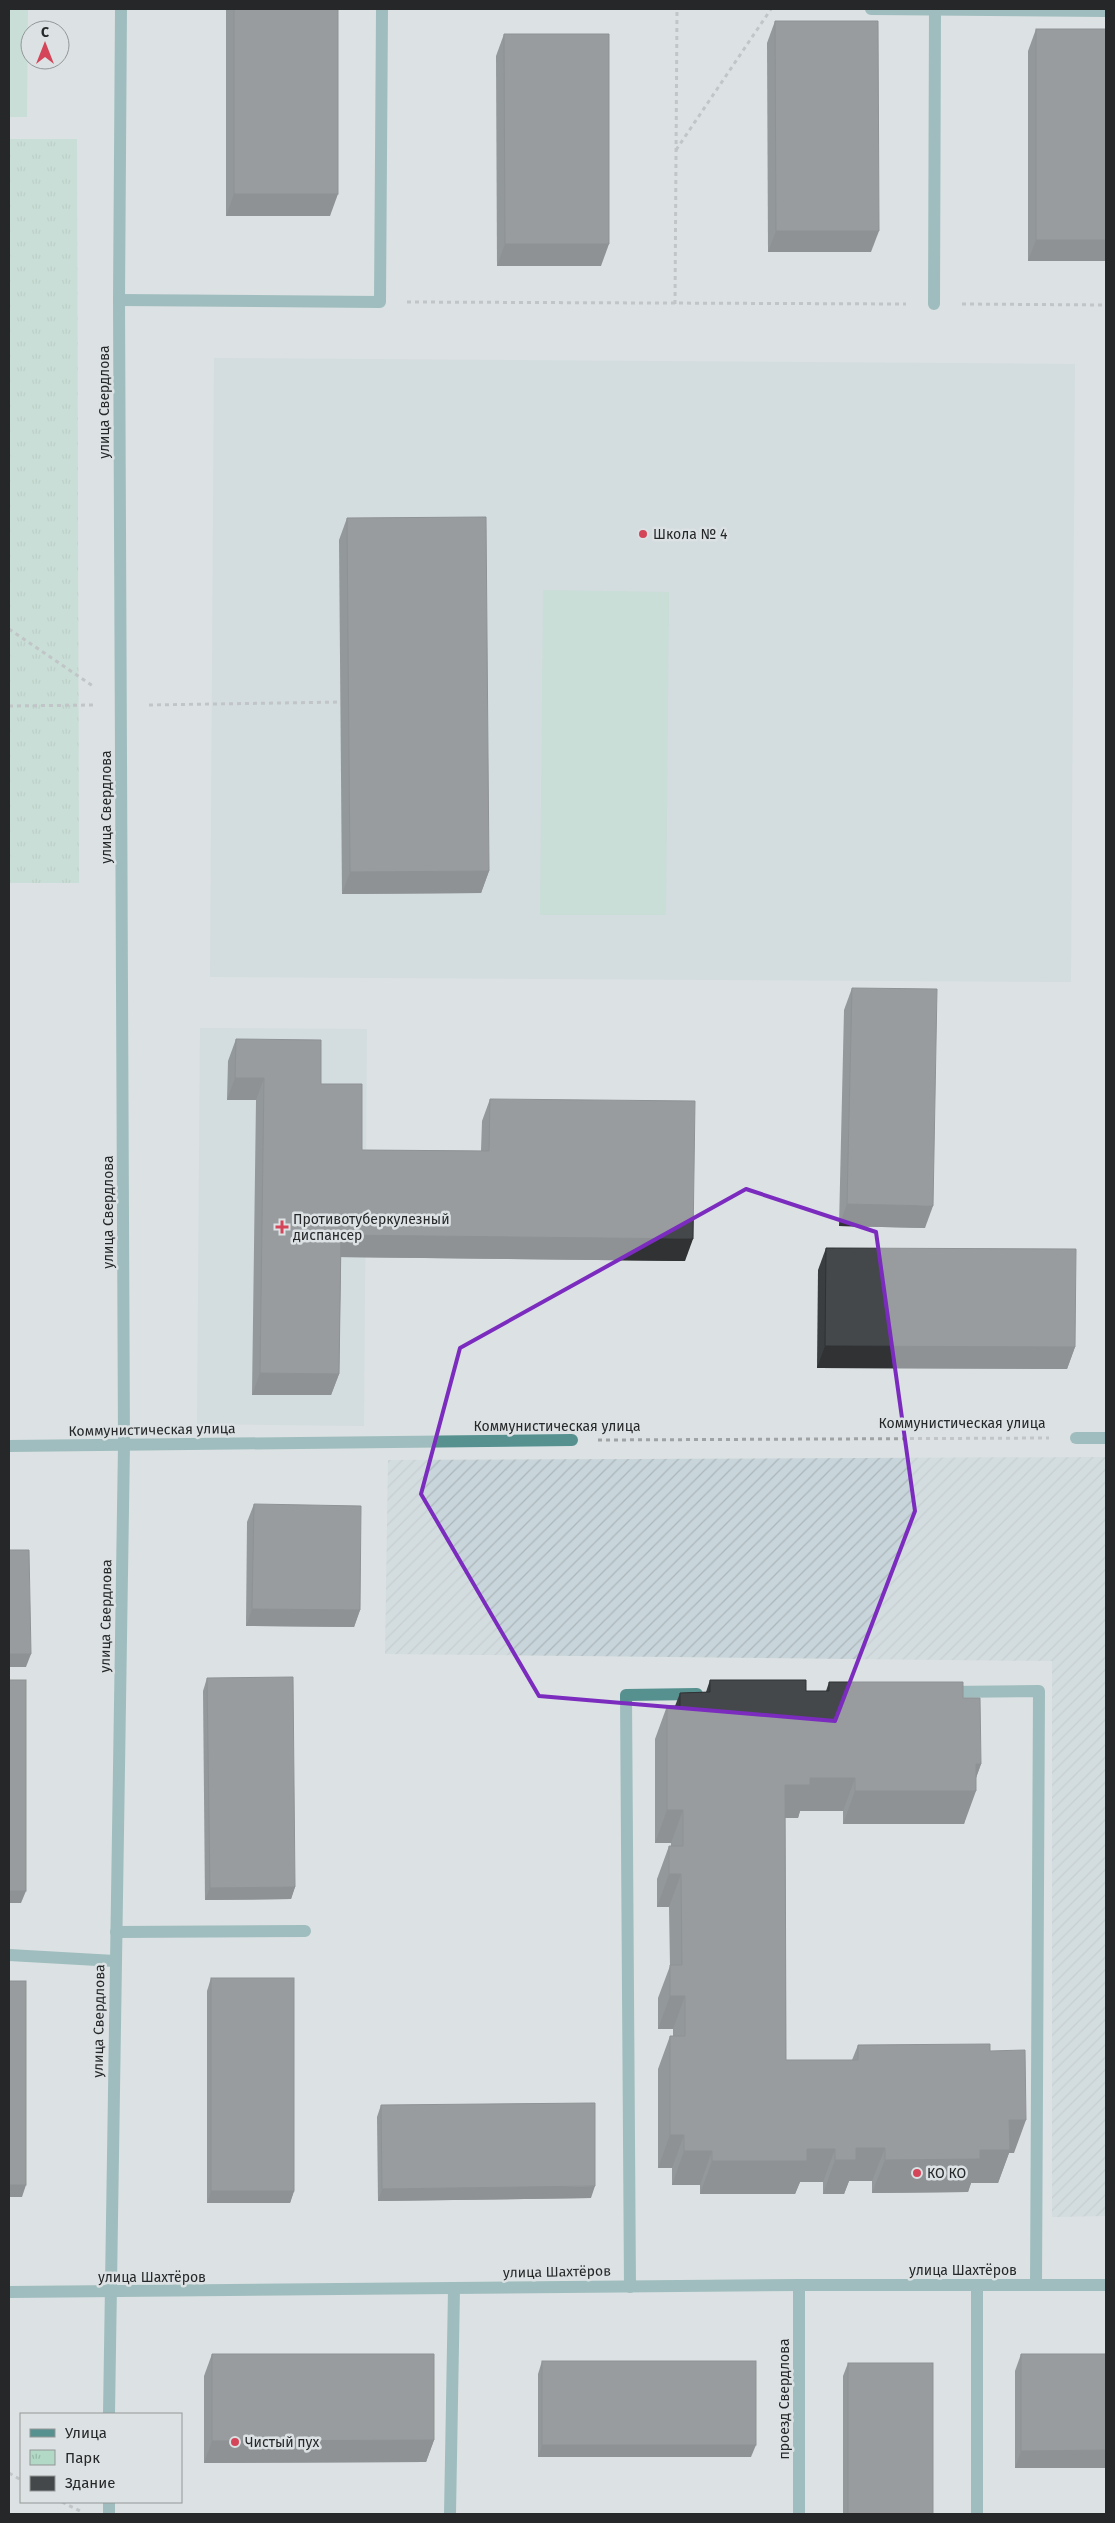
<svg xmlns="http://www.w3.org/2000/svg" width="1115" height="2523" font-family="'Fira Sans',sans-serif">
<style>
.built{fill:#c8d5da}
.industrial{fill:url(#industrial-furrows)}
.green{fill:#b1d9c5}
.park{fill:url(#park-tufts)}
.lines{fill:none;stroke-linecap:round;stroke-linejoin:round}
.path{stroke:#9fa3a4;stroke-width:3;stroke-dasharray:4 4;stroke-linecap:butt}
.minor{stroke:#569190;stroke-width:12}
.wall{fill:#3b3e40}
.shaded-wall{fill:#303234}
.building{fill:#45484b;stroke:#303234}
.marked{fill:none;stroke:#7b2cbf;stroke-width:4;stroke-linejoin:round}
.poi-dot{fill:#d54559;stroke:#dce1e3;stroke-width:2}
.labels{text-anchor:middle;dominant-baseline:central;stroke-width:5;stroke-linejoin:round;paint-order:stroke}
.street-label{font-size:14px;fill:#252728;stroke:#dce1e3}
.poi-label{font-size:14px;fill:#252728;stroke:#dce1e3;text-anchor:start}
</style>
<defs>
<pattern id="industrial-furrows" width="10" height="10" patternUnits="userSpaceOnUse" patternTransform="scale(1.25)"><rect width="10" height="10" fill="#c8d5da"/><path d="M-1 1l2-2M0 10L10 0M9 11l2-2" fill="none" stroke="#acb7bb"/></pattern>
<pattern id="park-tufts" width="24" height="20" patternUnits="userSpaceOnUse" patternTransform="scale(1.25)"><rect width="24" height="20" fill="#b1d9c5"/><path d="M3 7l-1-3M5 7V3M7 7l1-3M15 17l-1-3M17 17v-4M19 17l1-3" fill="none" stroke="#98baa9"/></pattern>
</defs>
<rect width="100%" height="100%" fill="#dce1e3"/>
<g class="built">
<path d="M214,358L1075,364L1071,982L210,977Z"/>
<path d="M200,1028L367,1029L364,1426L197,1424Z"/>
</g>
<path class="industrial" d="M1106,1457V2216L1052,2217V1661L385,1654L388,1460Z"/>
<g class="green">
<path d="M9,9H28L27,117H9Z"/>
<path d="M543,590L669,592L666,915H540Z"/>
</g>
<path class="park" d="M9,139H77L79,883H9Z"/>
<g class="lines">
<g class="path">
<path d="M676,150L771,9"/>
<path d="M407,302L906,304"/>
<path d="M675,304L677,9"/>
<path d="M962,304L1106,305"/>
<path d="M9,629L93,686"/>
<path d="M149,705L341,702"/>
<path d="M9,706L93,705"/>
<path d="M598,1440L1049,1438"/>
<path d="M9,2473L21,2480"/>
<path d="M62,2502L82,2512"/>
</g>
<g class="minor">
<path d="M871,9L1106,11"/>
<path d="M119,300L380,302L382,9"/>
<path d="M934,304L935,10"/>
<path d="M1076,1438H1106"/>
<path d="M9,1446L572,1440"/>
<path d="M947,1692L1039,1691L1036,2285"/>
<path d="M116,1932L305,1931"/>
<path d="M9,1955L115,1961"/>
<path d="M799,2285V2514"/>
<path d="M630,2287L626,1695L697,1694"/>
<path d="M9,2292L799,2285H1106"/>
<path d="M109,2414L124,1445L119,300L121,9"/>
<path d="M109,2514V2502"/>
<path d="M450,2514L454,2289"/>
<path d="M977,2514V2285"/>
</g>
</g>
<g class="wall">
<path d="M226,9H338L330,216H226Z"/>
<path d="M775,21L871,252H768L767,43Z"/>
<path d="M1036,29L1106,261H1028V51Z"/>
<path d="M504,34L601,266H497L496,56Z"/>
<path d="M347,518L489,871L481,893L342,894L339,540Z"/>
<path d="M852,988L925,1228L839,1226L844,1010Z"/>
<path d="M236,1039L321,1084L362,1150L481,1151L482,1121L490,1099L685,1261L341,1257L339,1374L331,1395H252L256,1100H227L228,1061Z"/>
<path d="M826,1248L1075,1347L1067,1369L817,1368L818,1270Z"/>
<path d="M254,1504L360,1610L354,1627L246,1626L247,1522Z"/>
<path d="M207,1678L295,1887L291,1899L205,1900L203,1691Z"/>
<path d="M710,1680L806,1691H826L829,1682L963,1698L981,1764L976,1778L964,1824H843V1811H800L798,1818H785L786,2060H852L858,2045L990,2051L1014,2153H1009L998,2183H971L968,2192L872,2193V2181H849L844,2194H823V2182H800L795,2194H700V2185H672V2168H658V2069L670,2036H673V2029H658V1998L670,1966L669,1907H657V1879L669,1846H671V1843H655V1739L667,1706H675L680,1693L706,1692Z"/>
<path d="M211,1978L294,2191L290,2203H207V1991Z"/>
<path d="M381,2105L591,2198L378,2201L377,2117Z"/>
<path d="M212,2354L434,2440L426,2462L204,2463V2376Z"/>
<path d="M1021,2354H1106V2468H1015V2371Z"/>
<path d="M542,2361L751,2457H538V2374Z"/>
<path d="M848,2363L933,2514H843V2376Z"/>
</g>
<g class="shaded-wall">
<path d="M234,194H338L330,216H226Z"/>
<path d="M776,231H879L871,252H768Z"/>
<path d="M1036,240H1106V261H1028Z"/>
<path d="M505,244H609L601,266H497Z"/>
<path d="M489,871L481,893L342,894L350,872Z"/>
<path d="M235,1078H264L256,1100H227Z"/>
<path d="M847,1204L933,1206L925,1228L839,1226Z"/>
<path d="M341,1235L693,1239L685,1261L333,1257Z"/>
<path d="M825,1346L1075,1347L1067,1369L817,1368Z"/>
<path d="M260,1373L339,1374L331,1395H252Z"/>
<path d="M252,1609L360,1610L354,1627L246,1626Z"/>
<path d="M9,1654H31L26,1667H9Z"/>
<path d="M976,1764H981L971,1791H976L964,1824H843L855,1791Z"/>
<path d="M810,1778H855L843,1811H800L798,1818H773L785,1785Z"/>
<path d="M667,1810H683L671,1843H655Z"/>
<path d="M669,1874H681L669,1907H657Z"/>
<path d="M295,1887L291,1899L205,1900L210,1888Z"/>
<path d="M9,1891H26L21,1903H9Z"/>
<path d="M670,1996H685L673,2029H658Z"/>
<path d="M1009,2120H1026L1014,2153H1009L998,2183H971L968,2192L872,2193L885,2160L980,2150Z"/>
<path d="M670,2135H684L672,2168H658Z"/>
<path d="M856,2148H885L872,2181H849L844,2194H823L835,2160Z"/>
<path d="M807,2149H835L823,2182H800L795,2194H700L712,2161Z"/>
<path d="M684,2151H712L700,2185H672Z"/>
<path d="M9,2185H26L22,2197H9Z"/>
<path d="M595,2186L591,2198L378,2201L382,2189Z"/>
<path d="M211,2191H294L290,2203H207Z"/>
<path d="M434,2440L426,2462L204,2463L212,2441Z"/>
<path d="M542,2445H756L751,2457H538Z"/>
<path d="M1106,2450V2468H1015L1021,2451Z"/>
</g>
<g class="building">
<rect x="234" y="9" width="104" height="185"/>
<path d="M775,21H878L879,231H776Z"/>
<rect x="1036" y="29" width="70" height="211"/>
<path d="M504,34H609V244H505Z"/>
<path d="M486,517L489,871L350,872L347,518Z"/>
<path d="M852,988L937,989L933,1206L847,1204Z"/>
<path d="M236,1039L321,1040V1084H362V1150L489,1151L490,1099L695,1101L693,1239L341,1235L339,1374L260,1373L264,1078H235Z"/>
<path d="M826,1248L1076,1249L1075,1347L825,1346Z"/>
<path d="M254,1504L361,1506L360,1610L252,1609Z"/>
<path d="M9,1550H29L31,1654H9Z"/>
<path d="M293,1677L295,1887L210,1888L207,1678Z"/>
<rect x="9" y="1680" width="17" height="211"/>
<path d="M710,1680H806V1691H829V1682H963V1698H980L981,1764H976V1791H855V1778H810V1785H785L786,2060H858V2045L990,2044V2051L1025,2050L1026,2120H1009L1010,2150H980V2159L885,2160V2148H856V2160H835V2149H807V2161H712V2151H684V2135H670V2036H685V1996H670V1965H682L681,1874H669V1846H683V1810H667V1706H680V1693L710,1692Z"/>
<rect x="211" y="1978" width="83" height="213"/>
<rect x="9" y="1981" width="17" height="204"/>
<path d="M595,2103V2186L382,2189L381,2105Z"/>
<path d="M212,2354H434V2440L212,2441Z"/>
<path d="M1021,2354H1106V2450L1021,2451Z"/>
<rect x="542" y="2361" width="214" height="84"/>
<rect x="848" y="2363" width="85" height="151"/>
</g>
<path d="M0 0H1115V2523H0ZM746,1189L876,1232L915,1511L835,1721L539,1696L421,1494L460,1348Z" fill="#dce1e3" fill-opacity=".55" fill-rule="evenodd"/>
<path class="marked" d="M746,1189L876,1232L915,1511L835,1721L539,1696L421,1494L460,1348Z"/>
<g class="poi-dot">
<circle cx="643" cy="534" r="5"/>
<path d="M279.5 1219.5h5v5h5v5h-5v5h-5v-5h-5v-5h5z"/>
<circle cx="917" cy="2173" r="5"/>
<circle cx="235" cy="2442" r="5"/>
</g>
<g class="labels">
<g class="street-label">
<text transform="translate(104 402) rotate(-90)">улица Свердлова</text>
<text transform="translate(106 807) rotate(-90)">улица Свердлова</text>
<text transform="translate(108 1212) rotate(-90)">улица Свердлова</text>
<text x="962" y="1423">Коммунистическая улица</text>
<text x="557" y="1426">Коммунистическая улица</text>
<text transform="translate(152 1430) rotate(-1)">Коммунистическая улица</text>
<text transform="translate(106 1616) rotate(-89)">улица Свердлова</text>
<text transform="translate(99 2021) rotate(-89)">улица Свердлова</text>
<text x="963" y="2270">улица Шахтёров</text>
<text transform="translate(557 2272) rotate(-1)">улица Шахтёров</text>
<text x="152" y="2277">улица Шахтёров</text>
<text transform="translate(784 2399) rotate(-90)">проезд Свердлова</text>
</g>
<g class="poi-label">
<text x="653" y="534">Школа № 4</text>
<text x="293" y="1219">Противотуберкулезный<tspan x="293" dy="16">диспансер</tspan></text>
<text x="927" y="2173">КО КО</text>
<text x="245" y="2442">Чистый пух</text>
</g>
</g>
<rect width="1115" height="2523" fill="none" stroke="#252728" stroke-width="20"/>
<rect x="20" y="2413" width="162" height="90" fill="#dce1e3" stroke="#939798"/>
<rect x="30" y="2429" width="25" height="8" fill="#569190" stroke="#939798"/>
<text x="65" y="2438" font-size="15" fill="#252728">Улица</text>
<rect x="30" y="2450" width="25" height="15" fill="url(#park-tufts)" stroke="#939798"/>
<text x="65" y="2463" font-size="15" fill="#252728">Парк</text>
<rect x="30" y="2476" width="25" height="15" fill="#45484b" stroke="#939798"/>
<text x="65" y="2488" font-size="15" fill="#252728">Здание</text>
<g transform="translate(45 45)"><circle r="24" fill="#dce1e3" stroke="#939798"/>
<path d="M0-4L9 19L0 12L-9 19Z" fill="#d54559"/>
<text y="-8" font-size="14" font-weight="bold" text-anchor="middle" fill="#252728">С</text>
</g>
</svg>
